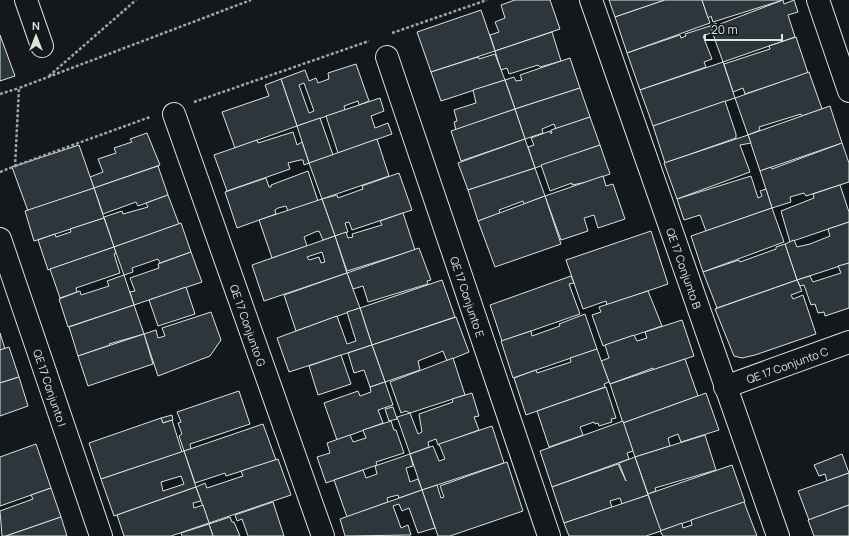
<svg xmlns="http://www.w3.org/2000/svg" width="849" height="536" font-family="Manrope,sans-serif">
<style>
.building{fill:#2c363c;stroke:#d8e6dc;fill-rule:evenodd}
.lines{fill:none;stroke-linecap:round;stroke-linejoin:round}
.minor-casing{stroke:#d8e6dc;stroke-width:24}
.path{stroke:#9da8a2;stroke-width:2.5;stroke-dasharray:3 2;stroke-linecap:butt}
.minor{stroke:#14181c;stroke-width:22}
.labels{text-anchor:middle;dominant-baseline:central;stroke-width:3;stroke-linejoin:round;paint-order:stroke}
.street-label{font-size:11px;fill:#d8e6dc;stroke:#14181c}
</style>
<rect width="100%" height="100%" fill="#14181c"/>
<g class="building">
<path d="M515,0H550L560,29L495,51L490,35L499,32L495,22L505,18L501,5Z"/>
<path d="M609,0H665L615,17Z"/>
<path d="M665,0H702L710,23L627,53L615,17Z"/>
<path d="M702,0H783L713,22L711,16L708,18Z"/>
<path d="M783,0L784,4L794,0L798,12L788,15L795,37L723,62L710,26L716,23L717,27L721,26L720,24Z"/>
<path d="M481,10L495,51L431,72L417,32Z"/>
<path d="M710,26L713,32L703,36L712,59L704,62L706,67L640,90L627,53L680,35L681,38L686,36L685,34Z"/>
<path d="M552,32L561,61L540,67L538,65L509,74L507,68L501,70L495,51Z"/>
<path d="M0,35L15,76L0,81Z"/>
<path d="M796,37L808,73L745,94L743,88L733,92L724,64L770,49L769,46Z"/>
<path d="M495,54L505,80L441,101L431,72L478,57L479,59Z"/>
<path d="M570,58L580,88L515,109L505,80L514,77L516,81L522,80L520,75Z"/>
<path d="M723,62L735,98L653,126L640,90Z"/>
<path d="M356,64L369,101L359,105L358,101L344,106L345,110L297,126L281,79L305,70L309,81L316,78L318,83L329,79L328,73ZM304,83L314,111L309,113L299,85Z"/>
<path d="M809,72L822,109L802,116L801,114L759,127L760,130L748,135L735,98Z"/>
<path d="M281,79L297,126L235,148L222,112L269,96L265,85Z"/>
<path d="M505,80L515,109L456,130L454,122L457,121L454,110L476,103L473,90Z"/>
<path d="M580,88L590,117L556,129L554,124L542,129L543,133L525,139L515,109Z"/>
<path d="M380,98L384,111L371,116L375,128L388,123L392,134L338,153L326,116Z"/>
<path d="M725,101L736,134V138L665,163L653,126Z"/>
<path d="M830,106L842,143L760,171L748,135Z"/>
<path d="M515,109L525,139L461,161L451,131Z"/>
<path d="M590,117L600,145L535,168L528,147L534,145L531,138L550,131V133H552L551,130Z"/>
<path d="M320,118L333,155L309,163L297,126Z"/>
<path d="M293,132L297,145L302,142L309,163L304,165L303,160H300L288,163L290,169L227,191L214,155L257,140L258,143Z"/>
<path d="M147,133L160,165L94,188L90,177L103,172L98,159L116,153L114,148L132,142L130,139Z"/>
<path d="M748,135L751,143L740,145L750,172L677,199L664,163Z"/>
<path d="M377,139L389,176L322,199L309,163Z"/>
<path d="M525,139L535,168L468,190L458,163Z"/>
<path d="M842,143L849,163V182L806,196L804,193L790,197L791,202L772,208L760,171L771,167L772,169Z"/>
<path d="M79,145L94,188L28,211L12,167Z"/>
<path d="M600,145L610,174L587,182L572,185V183L550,191L541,165Z"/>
<path d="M158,166L168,195L138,206L136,202L103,214L94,188Z"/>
<path d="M535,168L545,196L524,204L523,201L499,210L500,213L478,221L468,190Z"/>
<path d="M308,171L318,201L288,211L286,206L278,208L275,210L276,214L237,228L225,192L266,178L269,187H271V185Z"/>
<path d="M399,173L412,210L352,230L349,222L345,223L348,232L335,236L322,199L337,195L338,198L363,189L362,186Z"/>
<path d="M603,176L606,186L613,184L625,219L598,228L594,215L584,218L588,231L561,240L545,196Z"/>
<path d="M751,176L758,198L762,196L760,191L766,189L772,208L706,231L700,215L684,220L677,199Z"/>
<path d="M840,185L849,212V222L790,242L781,211L814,198L813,194Z"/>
<path d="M94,188L104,218L34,241L25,211Z"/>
<path d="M168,195L179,224L114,247L104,217L122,211L123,214L148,207L146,203Z"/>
<path d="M545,196L561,244L495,267L478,221Z"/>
<path d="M322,199L335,236L323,240L319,231L315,232L304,237L307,246L272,258L259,220Z"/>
<path d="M772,208L784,242L703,272L691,236Z"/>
<path d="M403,213L415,250L347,271L335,236L346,232L348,238L353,237L352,234L382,225L380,221Z"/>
<path d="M104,218L114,247L48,270L38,240L55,234L56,237L71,232L70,229Z"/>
<path d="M849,222V263L797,280L785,244L794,240L797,247L810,244L830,236L828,229Z"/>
<path d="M181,223L191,252L160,263L158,259L132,268L133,272L124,275L114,247Z"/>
<path d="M651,231L668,284L607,305L606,301L583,309L566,260Z"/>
<path d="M335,236L347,273L264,301L252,265ZM322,252L325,262L321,263L319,257L309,260L307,257Z"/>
<path d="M785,244L797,280L717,308L703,272L739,260L740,262L776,249V247Z"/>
<path d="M114,247L116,253L114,254L120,273L76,288L77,292L60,298L50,269Z"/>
<path d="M419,248L431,280L427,281L428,284L368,302L363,286L353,289L347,273Z"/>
<path d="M191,252L202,282L134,305L130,292L135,291L130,278L159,268L158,264Z"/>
<path d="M849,263V308L825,316L824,312L818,313L815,304L811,305L804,285L800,286L797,280L810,276L813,282L841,273L838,266Z"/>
<path d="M347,273L360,308L296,331L284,295Z"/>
<path d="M124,275L134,305L68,327L59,299L80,291L81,295L109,286L107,281Z"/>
<path d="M571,276L574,283L569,284L580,314L502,341L490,305Z"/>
<path d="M442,280L455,317L372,345L360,308Z"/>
<path d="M797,280L802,291L791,295L793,299L803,295L816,334L755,355L742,358L734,356L715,309Z"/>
<path d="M186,287L195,314L158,326L149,300Z"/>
<path d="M648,291L662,326L603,346L592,315L601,312L599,307Z"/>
<path d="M134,305L144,334L109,344L110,345L78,356L69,327Z"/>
<path d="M360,308L372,345L289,372L277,338L337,316L347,344L356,341L347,312Z"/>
<path d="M211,312L221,340L210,356L158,376L144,334L156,330L158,338L165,336L162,328Z"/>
<path d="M585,314L597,349L513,378L501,341L531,331L532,336L560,326L559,324Z"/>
<path d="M456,317L469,352L447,361L443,351L418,361L420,370L385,382L372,345Z"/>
<path d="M682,320L694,356L653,370V368L610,384L601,361L609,358L605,345L634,335L637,341L647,338L645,332Z"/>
<path d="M0,333L5,349L0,350Z"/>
<path d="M144,334L153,364L88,386L78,356Z"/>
<path d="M372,345L385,382L370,387L364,370L354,373L348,353Z"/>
<path d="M9,347L19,377L0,383V350Z"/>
<path d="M597,349L609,382L604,384L605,387L526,415L514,378L536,370L537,373L571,362L570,358Z"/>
<path d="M341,355L351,384L318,395L309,366Z"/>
<path d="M453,358L465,395L410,413L406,411L401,413L390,382Z"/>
<path d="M685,359L698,396L623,423L610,384Z"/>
<path d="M19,377L28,406L0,416V383Z"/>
<path d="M385,382L393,405L378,410L383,423L337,440L324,403L358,391L360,396L371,392L370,387Z"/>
<path d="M606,387L616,418L611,419L612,422L599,426L598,423L595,424L594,422L580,427L583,435L549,447L537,411Z"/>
<path d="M239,391L250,424L190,444L191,449L184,451L179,436L182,434L178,423L181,422L177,412Z"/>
<path d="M472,393L479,416L474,417L479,430L438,445L436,439L428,442L429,447L410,454L397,417L410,413L418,434L422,432L419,414L453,402L452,399Z"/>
<path d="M706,393L719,430L681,442L678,434L668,438L670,446L635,457L623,423Z"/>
<path d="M393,407L397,419L389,421L385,409Z"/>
<path d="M172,415L173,420L163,423L161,418Z"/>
<path d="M161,418L163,423L172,420L182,452L101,479L89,443Z"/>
<path d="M391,421L394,430H396L404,453L376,462L377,465L326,483L317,457L330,453L327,443L350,435L353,442L366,438L363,430Z"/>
<path d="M623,421L633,451L627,453L629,459L552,487L540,451Z"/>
<path d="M263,424L276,460L226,476L225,473L195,483L184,451Z"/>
<path d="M492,426L504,463L422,490L410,454L433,446L439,461L445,459L439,444Z"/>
<path d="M705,435L716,470L655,488L656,491L648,494L635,457Z"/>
<path d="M36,444L51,488L0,506V457Z"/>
<path d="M184,451L196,487L114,516L101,479ZM181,476L184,484L163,491L161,482Z"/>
<path d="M410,454L413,466L406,468L410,482L418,479L422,490L399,498L398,495L390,497L387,498L388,502L347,517L334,480L363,470L366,478L377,474L375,466Z"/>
<path d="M842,454L849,473L827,481L825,474L819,476L814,465Z"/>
<path d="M635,457L648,495L622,504L620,498L610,501L612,507L564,523L552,487L618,464L626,481L619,463Z"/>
<path d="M278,459L291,495L209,523L196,487L205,483L207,488L243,476L241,471Z"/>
<path d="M507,462L523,511L450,536H438L422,490L437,485L441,498L444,497L440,486Z"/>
<path d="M732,465L745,502L660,531L648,494Z"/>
<path d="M849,473V505L809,520L798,491Z"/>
<path d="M196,487L201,501L193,503L194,508L203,505L209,523L171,536H124L117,515Z"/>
<path d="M51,488L61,517L6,536H2L0,511L33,499L31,495Z"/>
<path d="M422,490L435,528L418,533L409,508L402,511L399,504L393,506L401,528L408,525L411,535L345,536L340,519Z"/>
<path d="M648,495L661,531L646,536H569L564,523Z"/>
<path d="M273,502L284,536H248L242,519L237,521L235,515Z"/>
<path d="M744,502L757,536H663L660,531L682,523L683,528L692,525L691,520Z"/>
<path d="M849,505V536H814L808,520Z"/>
<path d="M61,517L67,536H6Z"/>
<path d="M230,517L232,522H234L240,536H213L209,524Z"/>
<path d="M209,524L213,536H182L181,533Z"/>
</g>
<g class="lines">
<g class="minor-casing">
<g id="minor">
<path d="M26,0L42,46"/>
<path id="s1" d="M591,0L778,536"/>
<path d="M818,0L849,91"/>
<path id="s2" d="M387,57L549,536"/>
<path id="s3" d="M174,114L323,536"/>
<path id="s4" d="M0,239L101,536"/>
<path id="s5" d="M725,387L849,342"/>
</g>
</g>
<g class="path">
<path d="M392,33L487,0"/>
<path d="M49,76L136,0"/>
<path d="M0,94L19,88"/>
<path d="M194,102L369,41"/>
<path d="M15,166L150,117"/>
<path d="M0,172L15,166L19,88L251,0"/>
</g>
<use href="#minor" class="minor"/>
</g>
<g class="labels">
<g class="street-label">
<text stroke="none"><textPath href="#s1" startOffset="284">QE 17 Conjunto B</textPath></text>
<text stroke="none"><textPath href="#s2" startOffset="253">QE 17 Conjunto E</textPath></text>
<text stroke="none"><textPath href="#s3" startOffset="224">QE 17 Conjunto G</textPath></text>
<text stroke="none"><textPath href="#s5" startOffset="66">QE 17 Conjunto C</textPath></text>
<text stroke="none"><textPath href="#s4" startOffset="157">QE 17 Conjunto I</textPath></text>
</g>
</g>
<g transform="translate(36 36)" stroke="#14181c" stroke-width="3" paint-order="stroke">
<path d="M0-3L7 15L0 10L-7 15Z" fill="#d8e6dc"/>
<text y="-6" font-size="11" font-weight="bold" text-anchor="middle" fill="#d8e6dc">N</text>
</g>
<path d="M705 34v6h77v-6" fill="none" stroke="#d8e6dc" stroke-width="2"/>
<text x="711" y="34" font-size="12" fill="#d8e6dc" stroke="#14181c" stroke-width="3" paint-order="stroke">20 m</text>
</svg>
